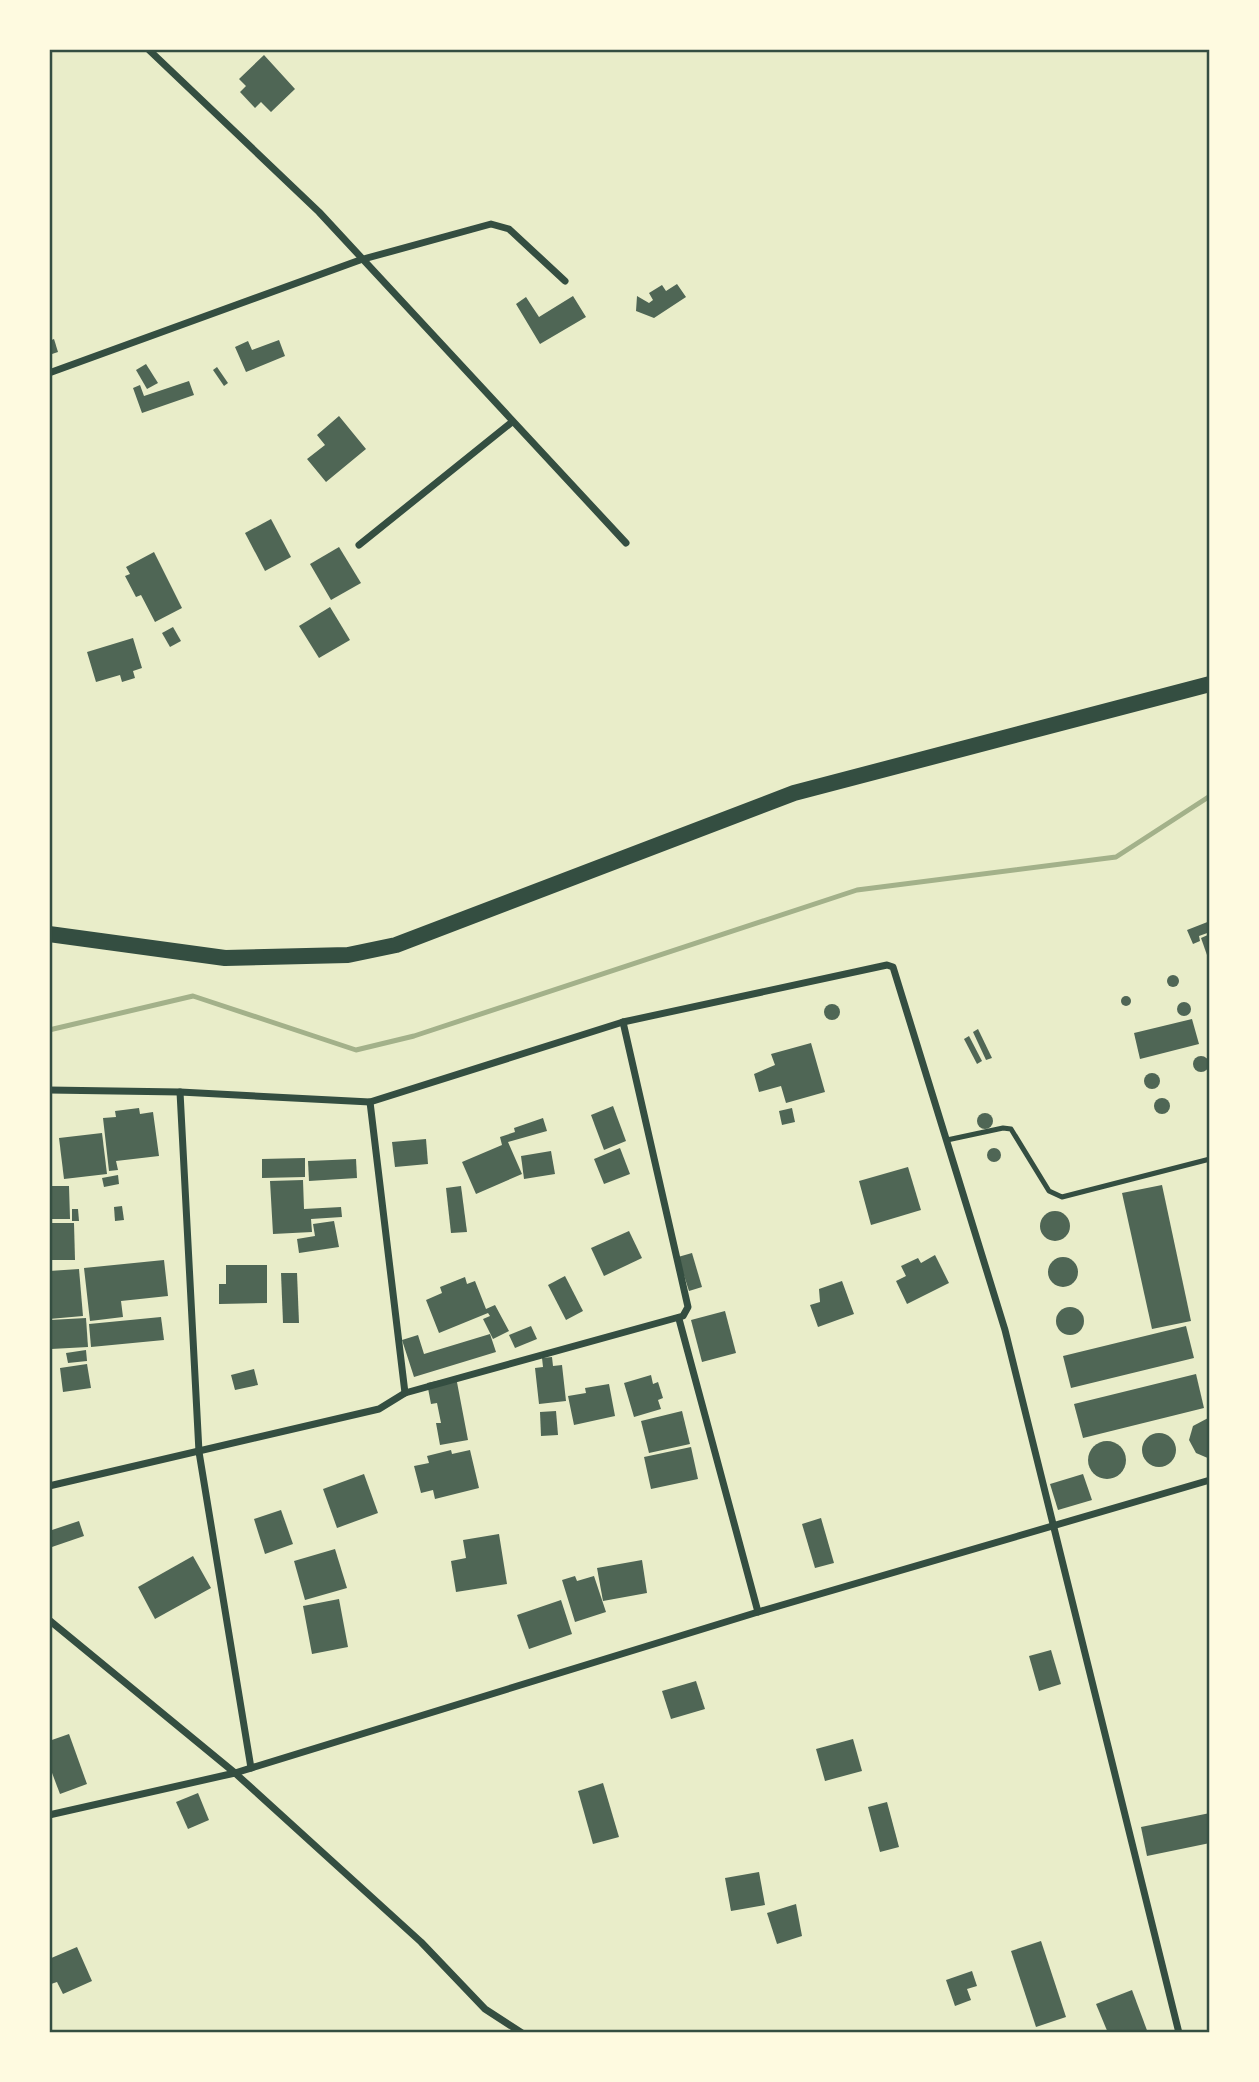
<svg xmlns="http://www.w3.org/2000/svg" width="1259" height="2082" font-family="Lora,serif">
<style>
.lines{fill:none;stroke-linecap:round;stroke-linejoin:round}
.stream{stroke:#a3b18a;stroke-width:5}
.building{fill:#4f6655}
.service{stroke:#344e41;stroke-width:5}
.minor{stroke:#344e41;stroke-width:7}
.trunk{stroke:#344e41;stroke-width:16}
.neatline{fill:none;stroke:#344e41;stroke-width:2.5}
</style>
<rect width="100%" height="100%" fill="#e9edc9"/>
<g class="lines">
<path class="stream" d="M49,1030L193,996L356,1050L414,1036L857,890L1116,857L1210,796"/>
</g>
<g class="building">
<path d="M264,55L295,89L271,112L261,102L255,108L240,92L246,86L239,79Z"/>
<path d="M677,284L686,297L654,318L636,311L637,296L649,303L653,300L649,293L662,285L666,291Z"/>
<path d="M573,296L586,317L540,344L516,304L526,297L539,317Z"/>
<path d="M54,339L58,352L49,355V341Z"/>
<path d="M279,340L285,356L246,372L235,347L248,341L252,350Z"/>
<path d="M146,364L158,383L147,389L136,370Z"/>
<path d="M217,367L228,383L224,386L213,370Z"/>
<path d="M189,381L194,395L142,413L133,388L140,385L144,396Z"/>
<path d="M339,416L366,449L326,482L307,459L325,445L317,435Z"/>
<path d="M271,519L291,557L265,571L245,533Z"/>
<path d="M339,547L361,583L331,600L310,564Z"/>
<path d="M154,552L182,608L155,622L141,595L136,597L125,576L130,574L126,567Z"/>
<path d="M330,607L350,640L319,658L299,626Z"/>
<path d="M173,627L181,641L170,647L162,633Z"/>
<path d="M133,638L142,668L133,671L135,678L122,682L120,675L96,682L87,652Z"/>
<path d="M1210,921V932L1199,936L1200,941L1193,944L1187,930Z"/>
<path d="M1210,934V954L1207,955L1201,938Z"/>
<circle cx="1173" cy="981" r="6"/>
<circle cx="1126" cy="1001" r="5"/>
<circle cx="1184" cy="1009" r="7"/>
<circle cx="832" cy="1012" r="8"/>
<path d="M1192,1019L1199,1044L1140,1059L1134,1033Z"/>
<path d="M978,1029L992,1058L986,1060L973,1032Z"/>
<path d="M969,1036L982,1061L977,1064L964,1039Z"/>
<path d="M811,1043L825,1092L786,1103L781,1086L759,1092L754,1074L775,1065L771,1054Z"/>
<circle cx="1201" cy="1064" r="8"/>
<circle cx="1152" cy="1081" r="8"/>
<circle cx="1162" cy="1106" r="8"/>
<path d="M613,1106L626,1141L604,1150L591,1115Z"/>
<path d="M139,1108L140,1114L153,1112L159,1156L116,1161L118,1170L109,1171L103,1118L116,1117L115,1111Z"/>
<path d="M792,1108L795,1122L782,1125L779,1111Z"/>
<circle cx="985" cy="1121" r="8"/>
<path d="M543,1118L547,1131L508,1142L522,1174L476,1194L462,1162L502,1145L500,1137L515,1132L514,1128Z"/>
<path d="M102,1133L107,1174L64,1179L59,1138Z"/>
<path d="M426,1139L428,1164L395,1167L392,1142Z"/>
<circle cx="994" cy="1155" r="7"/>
<path d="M620,1148L630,1174L604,1184L594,1159Z"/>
<path d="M551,1151L555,1174L524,1179L521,1156Z"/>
<path d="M305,1158V1177L262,1178V1159Z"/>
<path d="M356,1159L357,1178L309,1181L308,1161Z"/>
<path d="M908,1167L921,1210L871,1225L859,1181Z"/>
<path d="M118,1175L119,1184L104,1187L102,1178Z"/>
<path d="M303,1180L304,1209L341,1207L342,1217L311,1219L312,1232L273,1234L270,1181Z"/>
<path d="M1162,1185L1191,1321L1152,1329L1122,1193Z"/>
<path d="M49,1186H69L70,1219H49Z"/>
<path d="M461,1186L467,1232L451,1233L446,1188Z"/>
<path d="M122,1206L124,1220L115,1221L114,1207Z"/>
<path d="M72,1209H78L79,1221H72Z"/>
<circle cx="1055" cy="1226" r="15"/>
<path d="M334,1221L339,1247L299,1253L297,1239L315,1236L313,1224Z"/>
<path d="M49,1223H74L75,1260H49Z"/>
<path d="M629,1231L642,1258L604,1276L591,1248Z"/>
<path d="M692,1253L702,1287L689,1291L678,1257Z"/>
<path d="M935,1255L949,1283L907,1304L896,1281L906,1276L901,1266L918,1258L921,1263Z"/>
<circle cx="1063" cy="1272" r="15"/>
<path d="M164,1260L168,1296L121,1301L123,1317L90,1321L84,1268Z"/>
<path d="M226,1265H267V1303L219,1304V1284H226Z"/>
<path d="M79,1269L83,1316L49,1319V1271Z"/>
<path d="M281,1273H297L299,1323H283Z"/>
<path d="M565,1276L583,1311L566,1320L548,1285Z"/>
<path d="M465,1277L467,1284L475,1281L486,1309L495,1305L509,1331L493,1339L483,1319L490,1316L488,1313L439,1333L426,1300L442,1293L440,1287Z"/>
<path d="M842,1281L854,1314L818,1327L810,1305L820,1302L819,1289Z"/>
<circle cx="1070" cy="1321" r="14"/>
<path d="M725,1311L736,1353L702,1362L691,1320Z"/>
<path d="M161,1317L164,1340L91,1347L89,1324Z"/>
<path d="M86,1318L88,1347L51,1349L50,1320Z"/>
<path d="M531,1326L537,1339L515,1348L509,1335Z"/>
<path d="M1186,1326L1194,1358L1071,1388L1063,1356Z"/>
<path d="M490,1334L496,1352L414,1377L402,1340L418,1335L424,1354Z"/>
<path d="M86,1350L87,1361L68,1363L66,1353Z"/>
<path d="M49,1357H51L52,1385H49Z"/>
<path d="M552,1357L553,1366L562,1365L566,1401L539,1404L535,1368L543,1367L542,1358Z"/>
<path d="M87,1364L91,1388L63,1392L60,1368Z"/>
<path d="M254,1369L258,1385L235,1390L231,1375Z"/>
<path d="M1196,1374L1204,1408L1083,1438L1074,1404Z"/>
<path d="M651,1375L653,1384L658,1382L663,1398L658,1400L661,1409L634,1417L624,1383Z"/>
<path d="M456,1377L468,1440L440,1445L436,1423H441L437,1403L431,1404L427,1383Z"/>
<path d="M609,1384L615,1416L574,1425L568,1396L586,1393L585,1388Z"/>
<path d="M556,1411L558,1435L541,1436L540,1412Z"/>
<path d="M682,1411L690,1444L649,1453L641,1421Z"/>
<path d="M1210,1417V1459L1196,1453L1189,1440L1193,1426Z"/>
<circle cx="1159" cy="1450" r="17"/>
<circle cx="1107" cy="1460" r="19"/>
<path d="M691,1447L698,1479L651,1489L644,1457Z"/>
<path d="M451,1450L452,1454L470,1450L479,1488L435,1499L433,1490L421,1493L414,1466L429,1463L427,1456Z"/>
<path d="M364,1474L378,1513L337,1528L323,1489Z"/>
<path d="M1083,1474L1092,1500L1058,1510L1050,1484Z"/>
<path d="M281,1510L293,1544L265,1554L254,1519Z"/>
<path d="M821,1518L834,1563L815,1568L802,1524Z"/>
<path d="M79,1521L84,1536L49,1548V1531Z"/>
<path d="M499,1534L507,1584L456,1592L451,1561L466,1558L463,1540Z"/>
<path d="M335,1549L347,1588L305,1600L294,1561Z"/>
<path d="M193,1556L211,1588L155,1619L138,1587Z"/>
<path d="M642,1560L647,1593L603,1601L597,1568Z"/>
<path d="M575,1576L577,1581L594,1576L606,1612L575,1622L562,1580Z"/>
<path d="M339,1599L348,1647L312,1654L303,1606Z"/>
<path d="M561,1600L572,1634L529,1649L517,1615Z"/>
<path d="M1051,1650L1061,1684L1039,1691L1029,1656Z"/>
<path d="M696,1681L705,1709L671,1719L662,1691Z"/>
<path d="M69,1734L87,1784L60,1794L49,1765V1741Z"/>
<path d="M853,1739L862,1771L825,1781L816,1749Z"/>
<path d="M603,1783L619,1837L593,1844L578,1791Z"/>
<path d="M198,1793L209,1820L188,1829L176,1802Z"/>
<path d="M887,1802L899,1847L880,1852L868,1807Z"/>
<path d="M1210,1813V1843L1147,1856L1141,1827Z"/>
<path d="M759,1872L765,1905L731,1911L725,1878Z"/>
<path d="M796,1904L802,1936L777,1944L767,1913Z"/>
<path d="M1041,1941L1066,2017L1036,2027L1011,1951Z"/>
<path d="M77,1947L92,1981L63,1994L57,1982L51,1984L49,1980V1959Z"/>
<path d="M972,1971L977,1986L967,1989L971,2000L955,2006L946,1980Z"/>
<path d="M1132,1990L1148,2033H1108L1096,2004Z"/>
</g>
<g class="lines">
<path class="service" d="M947,1140L1003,1128L1011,1129L1049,1191L1062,1197L1210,1159"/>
<g class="minor">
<path d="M148,49L319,212L626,543"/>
<path d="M49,373L360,260L491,224L509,229L565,281"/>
<path d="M359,545L512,422"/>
<path d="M49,1090L180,1092L370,1102L623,1022L887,965L893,967L1005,1330L1179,2033"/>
<path d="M180,1092L199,1452L251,1768"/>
<path d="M370,1102L405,1393"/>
<path d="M679,1319L758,1612"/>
<path d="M49,1486L379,1409L405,1393L683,1316L688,1307L623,1022"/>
<path d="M49,1620L235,1773L421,1942L485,2009L522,2033"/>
<path d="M49,1815L235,1773L758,1612L1210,1480"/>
</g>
<path class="trunk" d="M49,934L225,958L348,955L396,945L794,793L1210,684"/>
</g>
<rect width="1259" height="2082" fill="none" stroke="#fefae0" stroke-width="102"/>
<rect x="51" y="51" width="1157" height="1980" class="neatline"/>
</svg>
